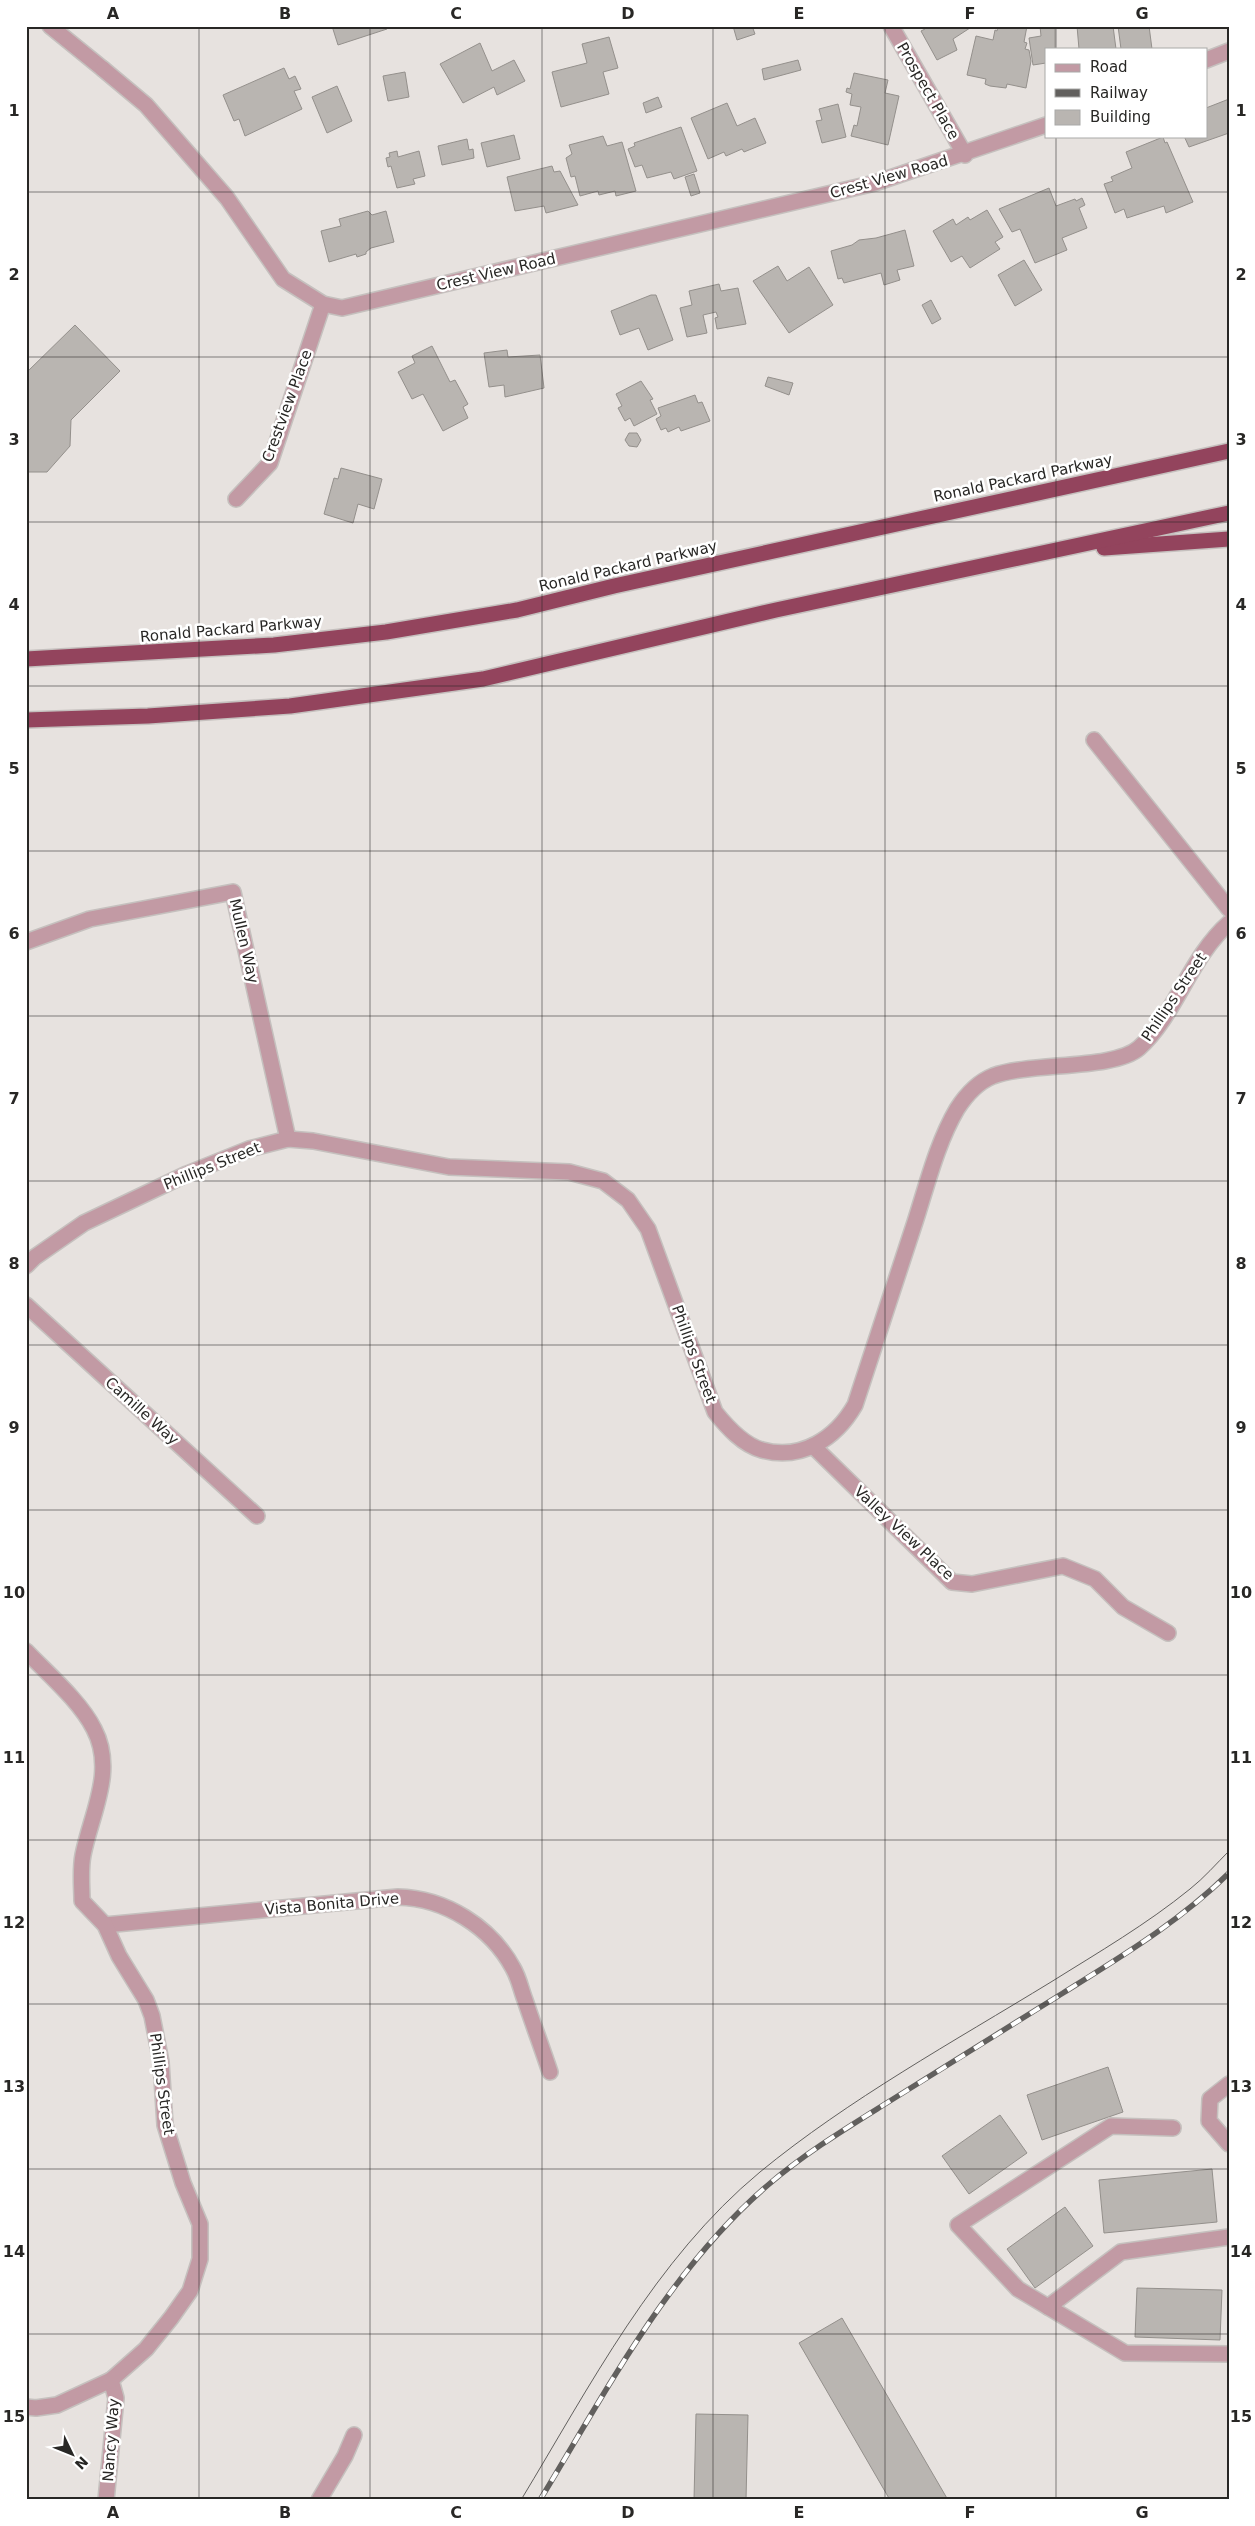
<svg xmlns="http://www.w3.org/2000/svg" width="1255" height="2526" font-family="'DejaVu Sans',sans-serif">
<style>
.building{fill:#b9b5b1;stroke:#94908c}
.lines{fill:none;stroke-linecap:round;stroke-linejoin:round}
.minor-casing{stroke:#c5c0be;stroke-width:18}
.tertiary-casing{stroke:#c5c0be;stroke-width:18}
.motorway-casing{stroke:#c5c0be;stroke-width:18}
.minor{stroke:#c29aa4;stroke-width:15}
.tertiary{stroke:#c29aa4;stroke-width:15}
.motorway{stroke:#93445d;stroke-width:15}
.tram{stroke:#62605e;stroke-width:1}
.rail-casing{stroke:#62605e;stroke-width:5.5}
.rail{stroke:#fff;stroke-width:4;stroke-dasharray:11;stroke-linecap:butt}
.grid{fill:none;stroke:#282725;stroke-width:1;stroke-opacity:0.55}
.labels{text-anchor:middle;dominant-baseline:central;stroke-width:5;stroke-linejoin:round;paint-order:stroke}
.street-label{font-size:15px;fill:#282725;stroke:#fff}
.neatline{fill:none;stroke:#282725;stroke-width:2}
.grid-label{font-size:16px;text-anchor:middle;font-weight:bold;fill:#282725}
</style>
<rect width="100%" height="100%" fill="#e7e2df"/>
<g class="building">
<path d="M332,26H386L387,29L338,45Z"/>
<path d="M733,26H752L755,34L737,40Z"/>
<path d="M924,26H973L953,39L957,50L937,60L921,31L925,29Z"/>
<path d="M998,26H1027L1024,42L1027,43L1025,49L1029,50L1031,61L1026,88L1007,84L1006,88L990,86L985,84L986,79L967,75L976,36L993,40L995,30L997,31Z"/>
<path d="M1040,26H1055V49H1046V63L1033,65L1029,38L1041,36Z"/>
<path d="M1077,26H1113L1116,49H1079Z"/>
<path d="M1118,26H1149L1152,49H1121Z"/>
<path d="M609,37L618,68L603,72L609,94L561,107L552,72L587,63L582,44Z"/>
<path d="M480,43L492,71L514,60L525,81L497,95L494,87L463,103L440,64Z"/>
<path d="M798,60L801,70L764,80L762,69Z"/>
<path d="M284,68L289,79L295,76L301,89L294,91L302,109L245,136L239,119L234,121L223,95Z"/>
<path d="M405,72L409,97L388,101L383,76Z"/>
<path d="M854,73L888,80L885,93L899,96L888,145L851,136L854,125L857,126L861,107L850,105L852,94L846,92L847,88L850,89Z"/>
<path d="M337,86L352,121L327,133L312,97Z"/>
<path d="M658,97L662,107L646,113L643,103Z"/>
<path d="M1229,99V133L1189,147L1184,136H1206V108Z"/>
<path d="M727,103L737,126L755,118L766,143L744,152L742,149L726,156L724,152L708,159L691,118Z"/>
<path d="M838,104L846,137L822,143L816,121L822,120L819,109Z"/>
<path d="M681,127L697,171L674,179L671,172L647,178L642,165L635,167L628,149L635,146L634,143Z"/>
<path d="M514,135L520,159L487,167L481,143Z"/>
<path d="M603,136L607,146L622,142L636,191L616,196L615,191L599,195L598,191L580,196L575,176L571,177L566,158L572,154L569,145Z"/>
<path d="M1163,137L1165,143L1167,142L1193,202L1166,213L1164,206L1127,218L1124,209L1115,213L1104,184L1113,181L1111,177L1132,168L1126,152Z"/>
<path d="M467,139L469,150L473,149L474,158L442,165L438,146Z"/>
<path d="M397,151L398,157L419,151L425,176L413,179L415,184L397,188L391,166L388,167L386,158L390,157L389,153Z"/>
<path d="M552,166L554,172L560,171L578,205L546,213L544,206L515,211L507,177Z"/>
<path d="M694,174L700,193L691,196L685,177Z"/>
<path d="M1049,188L1056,206L1075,199L1076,201L1082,198L1085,205L1079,208L1087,228L1062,238L1067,250L1035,263L1020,229L1012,232L999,209Z"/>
<path d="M987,210L1003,237L995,242L1000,249L970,268L962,256L951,262L933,231L953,219L956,225L968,217L970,220Z"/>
<path d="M368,211L372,215L386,211L394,242L371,248L366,252V254L357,257L356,254L329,262L321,231L341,226L339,219Z"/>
<path d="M905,230L914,266L897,270L900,280L884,285L881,273L844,283L842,278L838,279L831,251L852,245L859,240L876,238Z"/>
<path d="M1024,260L1042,290L1015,306L998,275Z"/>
<path d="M778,266L787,281L809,267L833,305L789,333L753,281Z"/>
<path d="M719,284L721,291L738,288L746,324L717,329L715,318L718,317L716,312L703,315L707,333L687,337L680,308L692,305L689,291Z"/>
<path d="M651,295H656L673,340L648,350L639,328L620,335L611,311Z"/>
<path d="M931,300L941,319L932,324L922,305Z"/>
<path d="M75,325L120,371L71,420L70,446L47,472H26V373Z"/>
<path d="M432,346L450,382L455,380L468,404L463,407L468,418L443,431L423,394L412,399L398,372L415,363L412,356Z"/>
<path d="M507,350L508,357L540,355L544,388L505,397L504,385L489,387L484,353Z"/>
<path d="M768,377L793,383L789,395L765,386Z"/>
<path d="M641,381L653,399L650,400L657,414L634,426L630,418L625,421L618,408L622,406L616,394Z"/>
<path d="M695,395L698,403L702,402L710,421L681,431L679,427L668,432L666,428L661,430L656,419L661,416L658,408Z"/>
<path d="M629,433H637L641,440L637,447L629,446L625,440Z"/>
<path d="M341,468L382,479L374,509L358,504L353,523L324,514L334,478L338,479Z"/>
<path d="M1108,2067L1123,2112L1042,2140L1027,2095Z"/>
<path d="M1000,2115L1027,2153L969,2194L942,2156Z"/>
<path d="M1212,2169L1217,2222L1104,2233L1099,2180Z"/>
<path d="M1065,2207L1093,2246L1035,2288L1007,2249Z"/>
<path d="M1137,2288L1222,2290L1220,2340L1135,2337Z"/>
<path d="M842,2318L948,2500H890L799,2343Z"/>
<path d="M696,2414L748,2415L746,2500H694Z"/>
</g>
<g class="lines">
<g class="minor-casing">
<g id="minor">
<path d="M50,26L103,69"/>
<path d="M236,499L270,463L323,304"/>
<path d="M1094,740L1229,909"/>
<path d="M26,942L90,919L233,892L288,1139"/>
<path d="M26,1305L257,1516"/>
<path d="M813,1446L952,1582L972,1584L1063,1566L1095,1579L1123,1607L1168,1633"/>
<path d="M105,1925L398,1897C445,1898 491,1927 513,1968C519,1978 521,1990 525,2000C533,2024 542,2048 550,2072"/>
<path d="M1229,2084L1210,2099L1209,2121L1229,2144"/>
<path d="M1173,2128L1111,2126L958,2225L1018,2289L1125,2353L1229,2354"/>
<path d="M1048,2307L1121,2252L1229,2237"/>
<path d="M106,2500L116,2398L111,2380"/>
<path d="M319,2500L345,2456L354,2435"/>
</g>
</g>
<g class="tertiary-casing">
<g id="tertiary">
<path d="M891,26L965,155"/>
<path d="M1206,60L1229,51"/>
<path d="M103,69L146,105L227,198L283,279L323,304L342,308L875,183L1046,125"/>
<path d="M26,1266L35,1257L84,1223L187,1174L249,1149L288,1139L313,1141L449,1167L569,1172L603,1181L628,1200L648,1229L715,1412C727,1427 743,1445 762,1450C802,1461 836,1438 855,1405C875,1344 895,1283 915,1222C927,1185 937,1143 957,1109C966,1095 978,1082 993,1076C1031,1062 1114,1070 1139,1048C1175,1016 1190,957 1229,923"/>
<path d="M26,1651C48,1674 80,1701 94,1729C116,1771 91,1814 83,1855C80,1870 82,1887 82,1901L105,1925L119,1956L146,2000L152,2016L161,2062L165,2125L183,2183L200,2224V2259L190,2291L171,2318L146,2349L111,2380L57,2405L36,2408L26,2407"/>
</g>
</g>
<g class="motorway-casing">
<g id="motorway">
<path d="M1104,548L1229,539"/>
<path d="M26,659L274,645L386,632L517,610L614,586L1229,451"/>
<path d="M26,720L148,716L290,706L483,679L776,610L1229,513"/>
</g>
</g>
<use href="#minor" class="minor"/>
<use href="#tertiary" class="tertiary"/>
<use href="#motorway" class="motorway"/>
<path class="tram" d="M521,2500C590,2386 655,2259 760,2172C849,2099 953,2042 1051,1982C1099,1952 1147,1924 1190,1889C1204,1878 1216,1864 1229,1851"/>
<g class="rail-casing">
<path id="rail" d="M540,2500C607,2390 669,2270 768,2185C804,2154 845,2129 885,2104C945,2067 1004,2030 1063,1993C1122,1956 1179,1922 1229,1873"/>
</g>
<use href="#rail" class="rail"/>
</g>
<path class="grid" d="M199,26V2500M370,26V2500M542,26V2500M713,26V2500M885,26V2500M1056,26V49M1056,136V2500M26,192H1229M26,357H1229M26,522H1229M26,686H1229M26,851H1229M26,1016H1229M26,1181H1229M26,1345H1229M26,1510H1229M26,1675H1229M26,1840H1229M26,2004H1229M26,2169H1229M26,2334H1229"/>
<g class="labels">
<g class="street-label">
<text transform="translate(928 91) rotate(60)">Prospect Place</text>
<text transform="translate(889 177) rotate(-16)">Crest View Road</text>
<text transform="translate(496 272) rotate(-13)">Crest View Road</text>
<text transform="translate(287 406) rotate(-70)">Crestview Place</text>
<text transform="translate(1023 478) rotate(-12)">Ronald Packard Parkway</text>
<text transform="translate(628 566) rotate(-13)">Ronald Packard Parkway</text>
<text transform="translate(231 629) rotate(-5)">Ronald Packard Parkway</text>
<text transform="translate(244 941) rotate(77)">Mullen Way</text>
<text transform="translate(1174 997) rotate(-56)">Phillips Street</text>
<text transform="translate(212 1166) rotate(-22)">Phillips Street</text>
<text transform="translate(694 1354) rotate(70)">Phillips Street</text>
<text transform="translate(142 1411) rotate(42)">Camille Way</text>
<text transform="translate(904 1533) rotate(43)">Valley View Place</text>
<text transform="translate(332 1904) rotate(-5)">Vista Bonita Drive</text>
<text transform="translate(162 2084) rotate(82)">Phillips Street</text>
<text transform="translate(111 2440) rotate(-86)">Nancy Way</text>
</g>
</g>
<rect width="1255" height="2526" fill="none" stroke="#ffffff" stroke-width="55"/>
<rect x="1045" y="48" width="162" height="90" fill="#ffffff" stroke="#a9a9a8"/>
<rect x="1055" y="64" width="25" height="8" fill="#c29aa4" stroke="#a9a9a8"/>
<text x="1090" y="72" font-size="15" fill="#282725">Road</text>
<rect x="1055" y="89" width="25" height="8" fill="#62605e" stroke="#a9a9a8"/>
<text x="1090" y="98" font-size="15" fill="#282725">Railway</text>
<rect x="1055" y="110" width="25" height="15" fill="#b9b5b1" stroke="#a9a9a8"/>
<text x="1090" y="122" font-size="15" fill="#282725">Building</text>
<g transform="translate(72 2454) rotate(133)" stroke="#ffffff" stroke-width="4" paint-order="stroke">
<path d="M0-4L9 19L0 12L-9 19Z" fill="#282725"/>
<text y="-8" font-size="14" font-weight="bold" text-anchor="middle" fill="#282725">N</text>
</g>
<rect x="28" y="28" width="1200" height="2470" class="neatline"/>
<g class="grid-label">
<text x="113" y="19">A</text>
<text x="285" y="19">B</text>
<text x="456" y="19">C</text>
<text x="628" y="19">D</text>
<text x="799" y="19">E</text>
<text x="970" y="19">F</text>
<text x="1142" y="19">G</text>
<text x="14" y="116">1</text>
<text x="1241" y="116">1</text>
<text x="14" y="280">2</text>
<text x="1241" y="280">2</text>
<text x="14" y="445">3</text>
<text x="1241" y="445">3</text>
<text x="14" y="610">4</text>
<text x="1241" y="610">4</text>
<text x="14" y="774">5</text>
<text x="1241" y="774">5</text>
<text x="14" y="939">6</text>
<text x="1241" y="939">6</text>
<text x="14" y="1104">7</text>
<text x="1241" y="1104">7</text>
<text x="14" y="1269">8</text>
<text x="1241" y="1269">8</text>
<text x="14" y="1433">9</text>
<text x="1241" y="1433">9</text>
<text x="14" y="1598">10</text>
<text x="1241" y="1598">10</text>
<text x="14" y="1763">11</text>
<text x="1241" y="1763">11</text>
<text x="14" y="1928">12</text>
<text x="1241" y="1928">12</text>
<text x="14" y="2092">13</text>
<text x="1241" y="2092">13</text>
<text x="14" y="2257">14</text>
<text x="1241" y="2257">14</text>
<text x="14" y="2422">15</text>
<text x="1241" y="2422">15</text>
<text x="113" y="2518">A</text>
<text x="285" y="2518">B</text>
<text x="456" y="2518">C</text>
<text x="628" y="2518">D</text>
<text x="799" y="2518">E</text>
<text x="970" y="2518">F</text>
<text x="1142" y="2518">G</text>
</g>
</svg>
